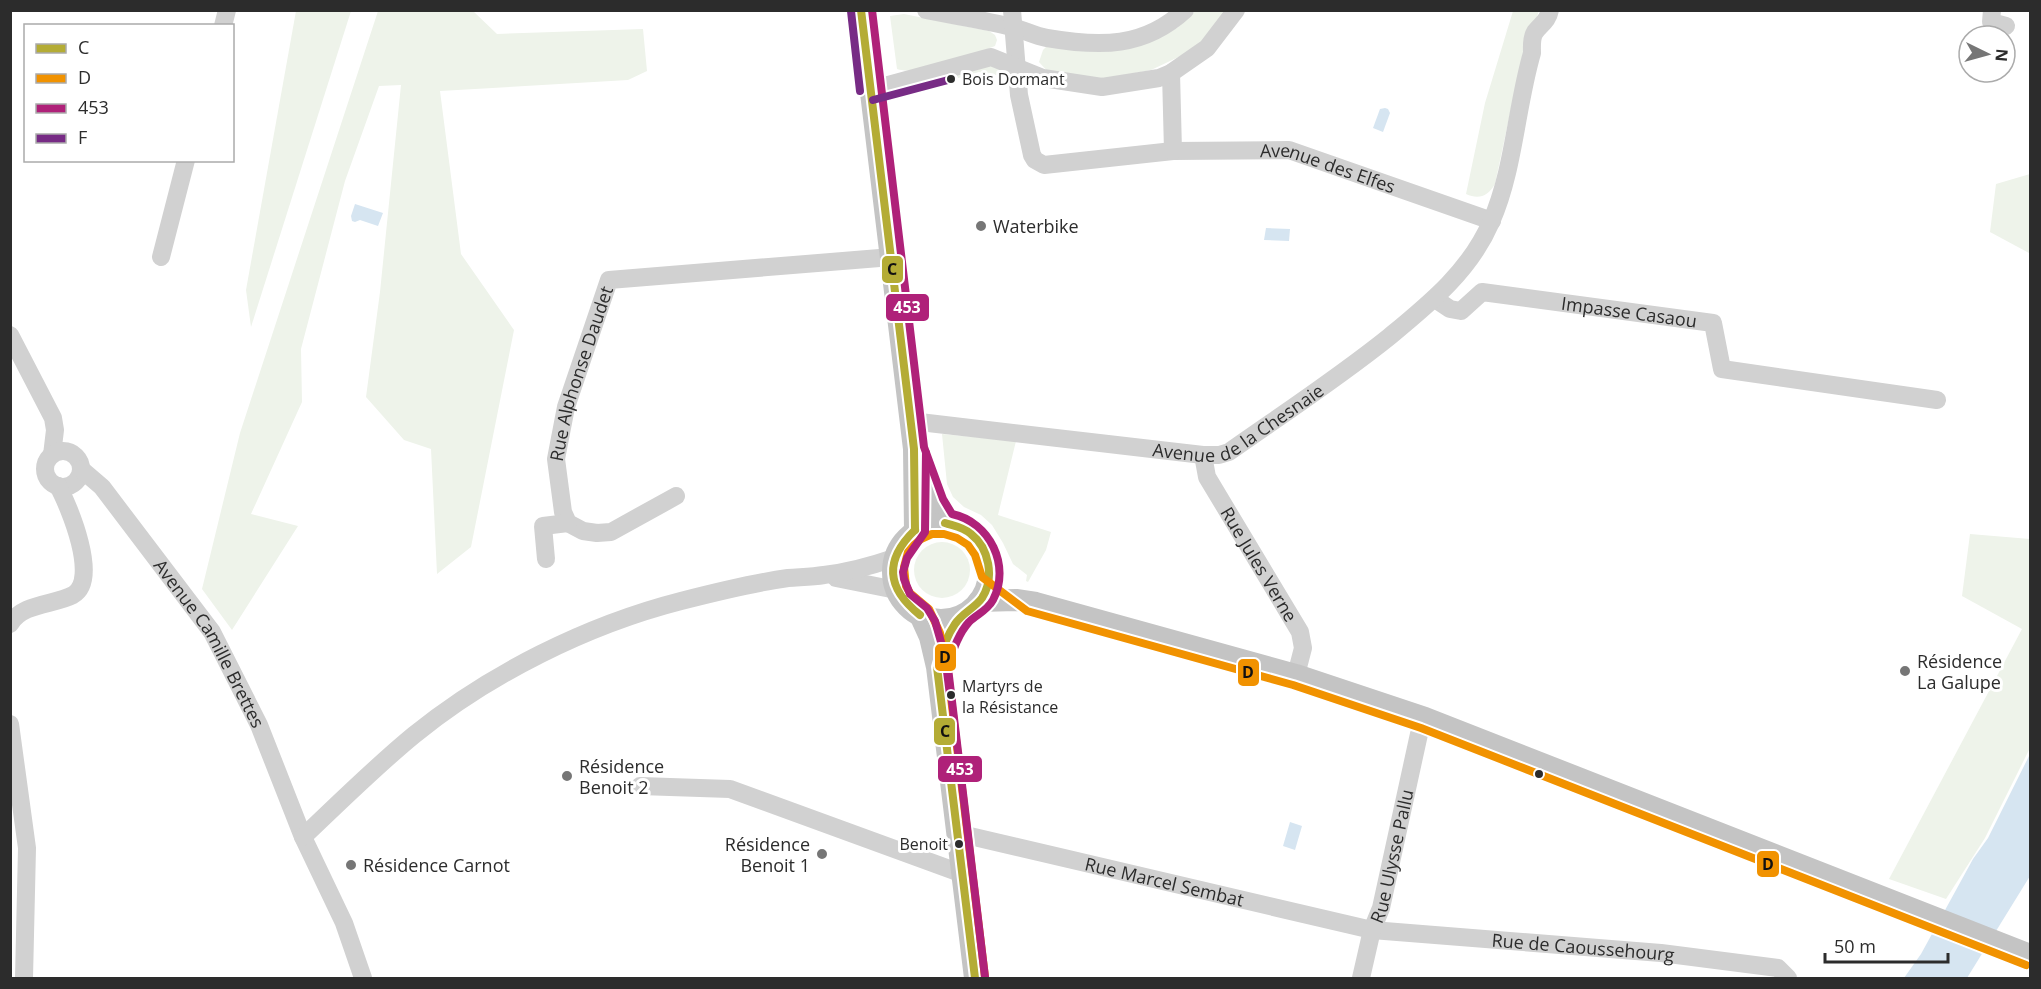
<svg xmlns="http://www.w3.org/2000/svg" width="2041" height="989" font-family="'Open Sans',sans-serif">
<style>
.green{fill:#eef3ea}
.water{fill:#d6e5f1}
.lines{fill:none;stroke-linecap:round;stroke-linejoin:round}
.minor{stroke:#d1d1d1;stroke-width:18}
.major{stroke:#c4c4c4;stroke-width:22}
.bus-1-casing{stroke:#fff;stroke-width:12}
.bus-2-casing{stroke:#fff;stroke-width:12}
.bus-3-casing{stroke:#fff;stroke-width:12}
.bus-4-casing{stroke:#fff;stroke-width:12}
.bus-1{stroke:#b4ac35;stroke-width:8}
.bus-2{stroke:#f19200;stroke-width:8}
.bus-3{stroke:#af2179;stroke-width:8}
.bus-4{stroke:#772b85;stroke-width:8}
.bus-dot{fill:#2c2c2c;stroke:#fff;stroke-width:2}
.poi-dot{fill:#767676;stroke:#fff;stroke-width:2}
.labels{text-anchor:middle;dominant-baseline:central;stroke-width:6;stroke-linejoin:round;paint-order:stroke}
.bus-label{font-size:16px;fill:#2c2c2c;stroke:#fff;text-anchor:start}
.street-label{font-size:18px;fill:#2c2c2c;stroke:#fff}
.poi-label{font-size:18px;fill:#2c2c2c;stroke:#fff;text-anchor:start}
.line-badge{stroke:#fff;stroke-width:2}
.badge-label{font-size:16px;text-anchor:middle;font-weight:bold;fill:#fff}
.pale-badge-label{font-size:16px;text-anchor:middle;font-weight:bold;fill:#111}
</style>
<rect width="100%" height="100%" fill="#fff"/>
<g class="green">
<path d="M296,11H351L251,327L246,290Z"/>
<path d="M378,11H473L497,34L643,29L647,71L628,80L440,91L461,254L514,330L471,547L437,574L431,449L404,440L366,397L380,292L401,85L379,86L345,181L301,349L302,402L251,514L298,526L232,630L202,589L240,433Z"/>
<path d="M1195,11H1228L1214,31L1187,53L1151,70L1104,79L1049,73L1039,62L1043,50L1047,46L1159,38L1177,28Z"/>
<path d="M1513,11H1539L1522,57L1495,184C1488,196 1479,200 1466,194L1485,103Z"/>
<path d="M904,14L989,31L995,35L997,40L995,46L987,49C966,56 917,76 897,69L890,16Z"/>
<path d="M985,65H998L1006,75H992L979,72L931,86L896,100L924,82Z"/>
<path d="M2030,174V261L2029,253L1990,232L1996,184Z"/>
<path d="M942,434L1016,441L998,515L1051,532L1046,550L1028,582L1026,581L1027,575L1013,564L1003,543L992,525L981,515L964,507L953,497L947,484Z"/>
<path d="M1970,534L2030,539V748L1985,838L1946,899L1889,879L2022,629L1962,596Z"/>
<circle cx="942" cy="570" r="28"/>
</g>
<g class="water">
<path d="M1385,108L1388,109L1390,113L1383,132L1373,128L1380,109Z"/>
<path d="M355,204L383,213L378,226L360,220L355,222L352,221L351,216Z"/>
<path d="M1266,228L1290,229L1289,241L1264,240Z"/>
<path d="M2030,754V876L1967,978H1904L1921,954L1973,859L1988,838Z"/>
<path d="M1290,822L1302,826L1295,850L1283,846Z"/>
</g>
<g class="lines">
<g class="minor">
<path d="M926,10C955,16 984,20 1012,27C1024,30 1035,36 1047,38C1100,47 1144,48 1185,10"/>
<path id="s1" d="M1012,10L1019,95L1032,155L1035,160L1044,165L1173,151L1289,150L1492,221"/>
<path d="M1992,10L1991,22L2006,26"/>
<path d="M223,26L227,10"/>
<path d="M1171,73L1173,151"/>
<path d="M870,90L991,57L1043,78L1102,87L1159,78L1171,73L1207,48L1236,10"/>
<path d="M161,257L186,160"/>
<path id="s2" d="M1435,299L1450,309L1461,311L1482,292L1713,323L1722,369L1937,400"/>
<path d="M10,335L53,418L55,430L52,455"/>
<path id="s3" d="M911,421L1203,455H1219L1229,452C1283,414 1338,378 1389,337C1429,304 1470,271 1491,222C1514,170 1516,108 1532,53C1532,47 1531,38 1535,32C1541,24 1548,21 1550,10"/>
<circle cx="63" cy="469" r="18"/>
<path id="s4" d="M1203,455L1207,477L1300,632L1303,648L1296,675"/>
<path id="s5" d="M81,469L102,487L212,632L259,725L303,837L344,923L363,978"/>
<path id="s6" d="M676,496L611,532L597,533L583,531L568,523L563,512L556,459L566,407L609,280L892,257"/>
<path d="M546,559L543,526L568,523"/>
<path d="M836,578L896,590"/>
<path d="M10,624C22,603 54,605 73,595C100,580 69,506 58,486"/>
<path d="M10,724L27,848L24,978"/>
<path d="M640,786L730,789L963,874"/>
<path id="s7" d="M957,833L1372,930L1661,953L1778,968L1788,978"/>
<path d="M303,837C340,802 375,767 414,735C489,674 587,625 681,601C716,592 752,583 788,578C800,577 812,577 824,575C848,572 871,566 894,558"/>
<path id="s8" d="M1361,978L1372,930L1381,908L1419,734"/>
</g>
<g class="major">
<path d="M861,10L914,449L915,530"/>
<path d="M922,472L933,503L945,523"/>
<circle cx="941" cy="572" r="48"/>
<path d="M979,601L1016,600L1036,603L1296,675L1425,718L2030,955"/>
<path d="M920,615L930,637L937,667L975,978"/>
</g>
<g class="bus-1-casing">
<g id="bus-1">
<path d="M861,10L914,449L915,530"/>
<path d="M945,523C954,526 963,527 971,534C989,548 995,578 982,598C975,608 962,613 955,624C946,637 941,652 937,667L975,978"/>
<path d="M915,530C884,560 886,588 920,615"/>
</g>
</g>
<g class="bus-2-casing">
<path id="bus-2" d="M985,977L947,665L940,633L929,609L910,593L906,586L904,567L908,552L914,545L921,539L932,534H944L957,538L968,545L975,555L982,577L1027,611L1293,685L1421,728L2026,965"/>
</g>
<g class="bus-3-casing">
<g id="bus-3">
<path d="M872,10L924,447L943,499L952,514C990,522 1011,566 993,600C987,611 977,614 969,622C958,634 952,652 948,668L985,977"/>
<path d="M926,453L925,532L907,558L903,572L904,579L910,594L927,608L935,621L945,656L950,695"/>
</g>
</g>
<g class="bus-4-casing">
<g id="bus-4">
<path d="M851,11L860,91"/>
<path d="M873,100L952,79"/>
</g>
</g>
<use href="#bus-1" class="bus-1"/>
<use href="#bus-2" class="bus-2"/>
<use href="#bus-3" class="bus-3"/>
<use href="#bus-4" class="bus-4"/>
</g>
<g class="bus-dot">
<circle cx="951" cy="79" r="5"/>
<circle cx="951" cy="695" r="5"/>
<circle cx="1539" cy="774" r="5"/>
<circle cx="959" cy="844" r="5"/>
</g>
<g class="poi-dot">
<circle cx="981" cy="226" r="6"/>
<circle cx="1905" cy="671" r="6"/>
<circle cx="567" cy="776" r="6"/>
<circle cx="822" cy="854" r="6"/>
<circle cx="351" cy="865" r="6"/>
</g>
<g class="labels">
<g class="bus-label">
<text x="962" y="79">Bois Dormant</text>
<text x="962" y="686">Martyrs de<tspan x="962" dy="21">la Résistance</tspan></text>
<text x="948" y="844" text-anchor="end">Benoit</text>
</g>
<g class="street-label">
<text stroke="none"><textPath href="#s1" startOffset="450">Avenue des Elfes</textPath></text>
<text stroke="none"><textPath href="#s2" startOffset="206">Impasse Casaou</textPath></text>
<text stroke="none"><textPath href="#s6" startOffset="274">Rue Alphonse Daudet</textPath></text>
<text stroke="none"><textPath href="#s3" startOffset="338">Avenue de la Chesnaie</textPath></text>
<text stroke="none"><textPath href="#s4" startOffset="124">Rue Jules Verne</textPath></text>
<text stroke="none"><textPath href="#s5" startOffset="218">Avenue Camille Brettes</textPath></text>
<text stroke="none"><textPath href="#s8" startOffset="126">Rue Ulysse Pallu</textPath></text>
<text stroke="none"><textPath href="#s7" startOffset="213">Rue Marcel Sembat</textPath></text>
<text stroke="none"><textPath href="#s7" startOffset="638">Rue de Caoussehourg</textPath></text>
</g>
<g class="poi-label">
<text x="993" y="226">Waterbike</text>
<text x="1917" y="661">Résidence<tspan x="1917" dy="21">La Galupe</tspan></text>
<text x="579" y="766">Résidence<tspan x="579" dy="21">Benoit 2</tspan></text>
<text x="810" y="844" text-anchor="end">Résidence<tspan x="810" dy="21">Benoit 1</tspan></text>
<text x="363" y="865">Résidence Carnot</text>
</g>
</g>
<g class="line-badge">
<rect x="881" y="255" width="23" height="29" rx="6" fill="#b4ac35"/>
<rect x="885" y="293" width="45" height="29" rx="6" fill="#af2179"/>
<rect x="934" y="643" width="23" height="29" rx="6" fill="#f19200"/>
<rect x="1237" y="658" width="23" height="29" rx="6" fill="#f19200"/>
<rect x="933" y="717" width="23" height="29" rx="6" fill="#b4ac35"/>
<rect x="937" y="755" width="46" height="28" rx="6" fill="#af2179"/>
<rect x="1756" y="850" width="24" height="28" rx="6" fill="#f19200"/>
</g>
<g class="badge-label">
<text x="907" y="313">453</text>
<text x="960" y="775">453</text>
</g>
<g class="pale-badge-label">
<text x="892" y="275">C</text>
<text x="945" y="663">D</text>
<text x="1248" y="678">D</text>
<text x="945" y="737">C</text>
<text x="1768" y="870">D</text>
</g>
<rect width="2041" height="989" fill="none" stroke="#2c2c2c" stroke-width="24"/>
<rect x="24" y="24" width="210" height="138" fill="#ffffff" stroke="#ababab" stroke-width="1.5"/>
<rect x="36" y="44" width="30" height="9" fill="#b4ac35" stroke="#ababab" stroke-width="1.5"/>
<text x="78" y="54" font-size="18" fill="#2c2c2c">C</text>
<rect x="36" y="74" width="30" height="9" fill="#f19200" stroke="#ababab" stroke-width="1.5"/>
<text x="78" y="84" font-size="18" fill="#2c2c2c">D</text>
<rect x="36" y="104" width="30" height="9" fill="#af2179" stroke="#ababab" stroke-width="1.5"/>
<text x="78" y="114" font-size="18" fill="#2c2c2c">453</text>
<rect x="36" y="134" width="30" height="9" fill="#772b85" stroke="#ababab" stroke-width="1.5"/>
<text x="78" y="144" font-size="18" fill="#2c2c2c">F</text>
<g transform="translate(1987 54) rotate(95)"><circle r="28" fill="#ffffff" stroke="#ababab" stroke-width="1.5"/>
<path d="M0-4.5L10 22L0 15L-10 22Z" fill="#767676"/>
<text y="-9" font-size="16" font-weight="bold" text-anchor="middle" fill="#2c2c2c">N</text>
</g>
<path d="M1825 953v9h123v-9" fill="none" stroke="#2c2c2c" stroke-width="3"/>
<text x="1834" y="953" font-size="18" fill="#2c2c2c" stroke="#ffffff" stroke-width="4.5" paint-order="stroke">50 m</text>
</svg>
